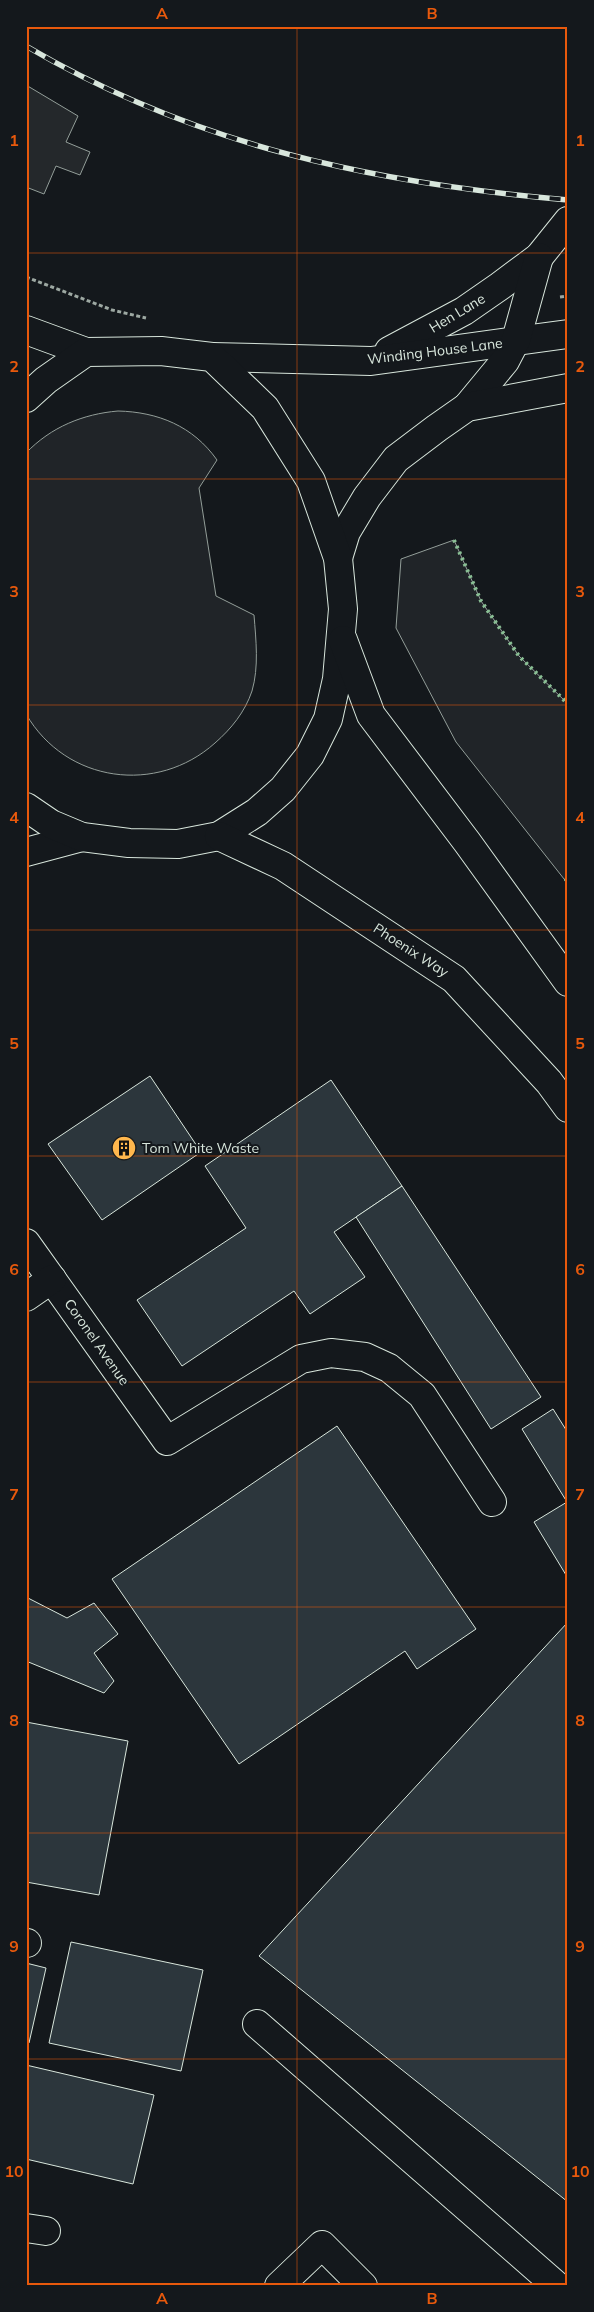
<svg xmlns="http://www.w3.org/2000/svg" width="594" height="2312" font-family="Mulish,sans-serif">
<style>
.green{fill:#202428;stroke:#939e99}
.parking{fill:#24282b;stroke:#939e99}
.building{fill:#2c363c;stroke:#d8e6dc}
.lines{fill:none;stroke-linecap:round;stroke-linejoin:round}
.minor-casing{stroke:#d8e6dc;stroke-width:30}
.highway-casing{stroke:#d8e6dc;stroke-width:30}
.path{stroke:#9da8a2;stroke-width:3;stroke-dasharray:4 2.5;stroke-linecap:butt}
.minor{stroke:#14181c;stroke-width:28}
.highway{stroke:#14181c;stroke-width:28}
.rail-casing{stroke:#d8e6dc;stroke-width:5.5}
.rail{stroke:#14181c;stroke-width:4;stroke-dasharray:11;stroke-linecap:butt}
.hedge{stroke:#8ac095;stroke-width:4;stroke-dasharray:2.5 4;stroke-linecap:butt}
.grid{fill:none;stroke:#e8590c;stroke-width:1;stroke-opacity:0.55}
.labels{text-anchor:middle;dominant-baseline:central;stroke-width:4;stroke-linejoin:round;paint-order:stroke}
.street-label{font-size:14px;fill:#d8e6dc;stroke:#14181c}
.poi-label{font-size:14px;fill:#d8e6dc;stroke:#14181c;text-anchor:start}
.neatline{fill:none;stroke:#e8590c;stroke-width:2}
.grid-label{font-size:16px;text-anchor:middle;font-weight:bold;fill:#e8590c}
</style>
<rect width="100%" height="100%" fill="#14181c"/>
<g class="green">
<path d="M118,411C158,412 193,426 217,460L199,488L216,596L254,615C256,640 259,667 252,691C245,712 231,729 215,743C157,795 66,783 26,714V453C51,427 83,414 118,411Z"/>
<path d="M454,540L481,601L519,656L568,704V884L456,742L396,628L401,559Z"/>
</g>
<path class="parking" d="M26,85L78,116L66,142L90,152L80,175L56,166L44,194L26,187Z"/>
<g class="building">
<path d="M150,1076L201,1152L102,1220L48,1144Z"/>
<path d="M331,1080L402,1186L334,1232L365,1277L310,1314L294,1291L182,1366L137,1300L246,1228L205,1166Z"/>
<path d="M402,1186L541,1397L491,1429L356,1217Z"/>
<path d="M553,1409L568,1433V1574L566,1575L534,1522L567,1502L522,1429Z"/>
<path d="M337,1426L476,1629L417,1669L405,1651L239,1764L112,1579Z"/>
<path d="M26,1597L67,1618L94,1603L118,1634L94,1653L114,1681L104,1693L26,1661Z"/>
<path d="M568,1622V2202L259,1956Z"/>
<path d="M26,1722L128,1741L99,1895L26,1882Z"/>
<path d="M71,1942L203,1970L181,2071L49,2043Z"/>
<path d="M26,1963L46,1968L29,2043L26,2042Z"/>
<path d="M26,2065L154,2095L133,2184L26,2159Z"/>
</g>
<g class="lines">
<g class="minor-casing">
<g id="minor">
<path d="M389,351L464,311L500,286L539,257L568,221"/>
<path d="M212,357L371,361L568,334"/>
<path d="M467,407L505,361L516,340L539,257"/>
<path d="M338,558L346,532L367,497L396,459L437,428L467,407L568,388"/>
<path d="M26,852L82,837"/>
<path d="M26,1243L167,1441L301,1359L331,1353L365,1357L389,1368L422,1395L492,1502"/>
<path d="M26,1297L52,1279"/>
<path d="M26,1943H27"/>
<path d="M257,2024L557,2286"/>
<path d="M26,2228L46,2231"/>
<path d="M279,2286L322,2245L363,2286"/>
</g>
</g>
<g class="highway-casing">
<g id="highway">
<path d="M26,330L86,352"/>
<path d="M26,398L46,380L86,352L161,351L212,357L265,408L311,481L338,558L343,609L337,679L328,719L310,755L283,789L257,812L219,836L178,844L129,843L82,837L51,824L26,807"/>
<path d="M343,640L371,715L467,842L568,982"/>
<path d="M219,836L283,866L454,979L549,1082L568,1108"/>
</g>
</g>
<g class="path">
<path d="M26,277L112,310L146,318"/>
<path d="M560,297L568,296"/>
</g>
<use href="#minor" class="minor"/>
<use href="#highway" class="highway"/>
<g class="rail-casing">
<path id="rail" d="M26,46C197,146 373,183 568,200"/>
</g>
<use href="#rail" class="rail"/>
<g class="hedge">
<path d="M454,540L481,601L519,656L568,704"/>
<path d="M568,879L566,880L568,884"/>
</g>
</g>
<path class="grid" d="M297,26V2286M26,253H568M26,479H568M26,705H568M26,930H568M26,1156H568M26,1382H568M26,1607H568M26,1833H568M26,2059H568"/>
<defs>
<g id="building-disc" transform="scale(1.25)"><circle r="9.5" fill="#ffb74d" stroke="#14181c"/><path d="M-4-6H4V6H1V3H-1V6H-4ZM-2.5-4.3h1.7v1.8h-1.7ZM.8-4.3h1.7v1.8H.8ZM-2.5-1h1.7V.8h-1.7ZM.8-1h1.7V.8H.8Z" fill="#111"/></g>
</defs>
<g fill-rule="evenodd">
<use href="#building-disc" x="124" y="1148"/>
</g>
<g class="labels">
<g class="street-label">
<text transform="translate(457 313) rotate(-31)">Hen Lane</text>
<text transform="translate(435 351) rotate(-7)">Winding House Lane</text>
<text transform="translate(411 950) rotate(33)">Phoenix Way</text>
<text transform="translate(97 1342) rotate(55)">Coronel Avenue</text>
</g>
<g class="poi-label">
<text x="142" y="1148">Tom White Waste</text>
</g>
</g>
<rect width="594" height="2312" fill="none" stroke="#14181c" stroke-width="55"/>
<rect x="28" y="28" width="538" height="2256" class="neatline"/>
<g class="grid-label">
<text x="162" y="19">A</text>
<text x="432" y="19">B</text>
<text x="14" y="146">1</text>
<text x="580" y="146">1</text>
<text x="14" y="372">2</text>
<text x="580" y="372">2</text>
<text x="14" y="597">3</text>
<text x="580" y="597">3</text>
<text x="14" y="823">4</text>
<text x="580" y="823">4</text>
<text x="14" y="1049">5</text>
<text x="580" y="1049">5</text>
<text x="14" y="1275">6</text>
<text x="580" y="1275">6</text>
<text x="14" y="1500">7</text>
<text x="580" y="1500">7</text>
<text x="14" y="1726">8</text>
<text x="580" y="1726">8</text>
<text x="14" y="1952">9</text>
<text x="580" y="1952">9</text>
<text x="14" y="2177">10</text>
<text x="580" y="2177">10</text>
<text x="162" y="2304">A</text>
<text x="432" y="2304">B</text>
</g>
</svg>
